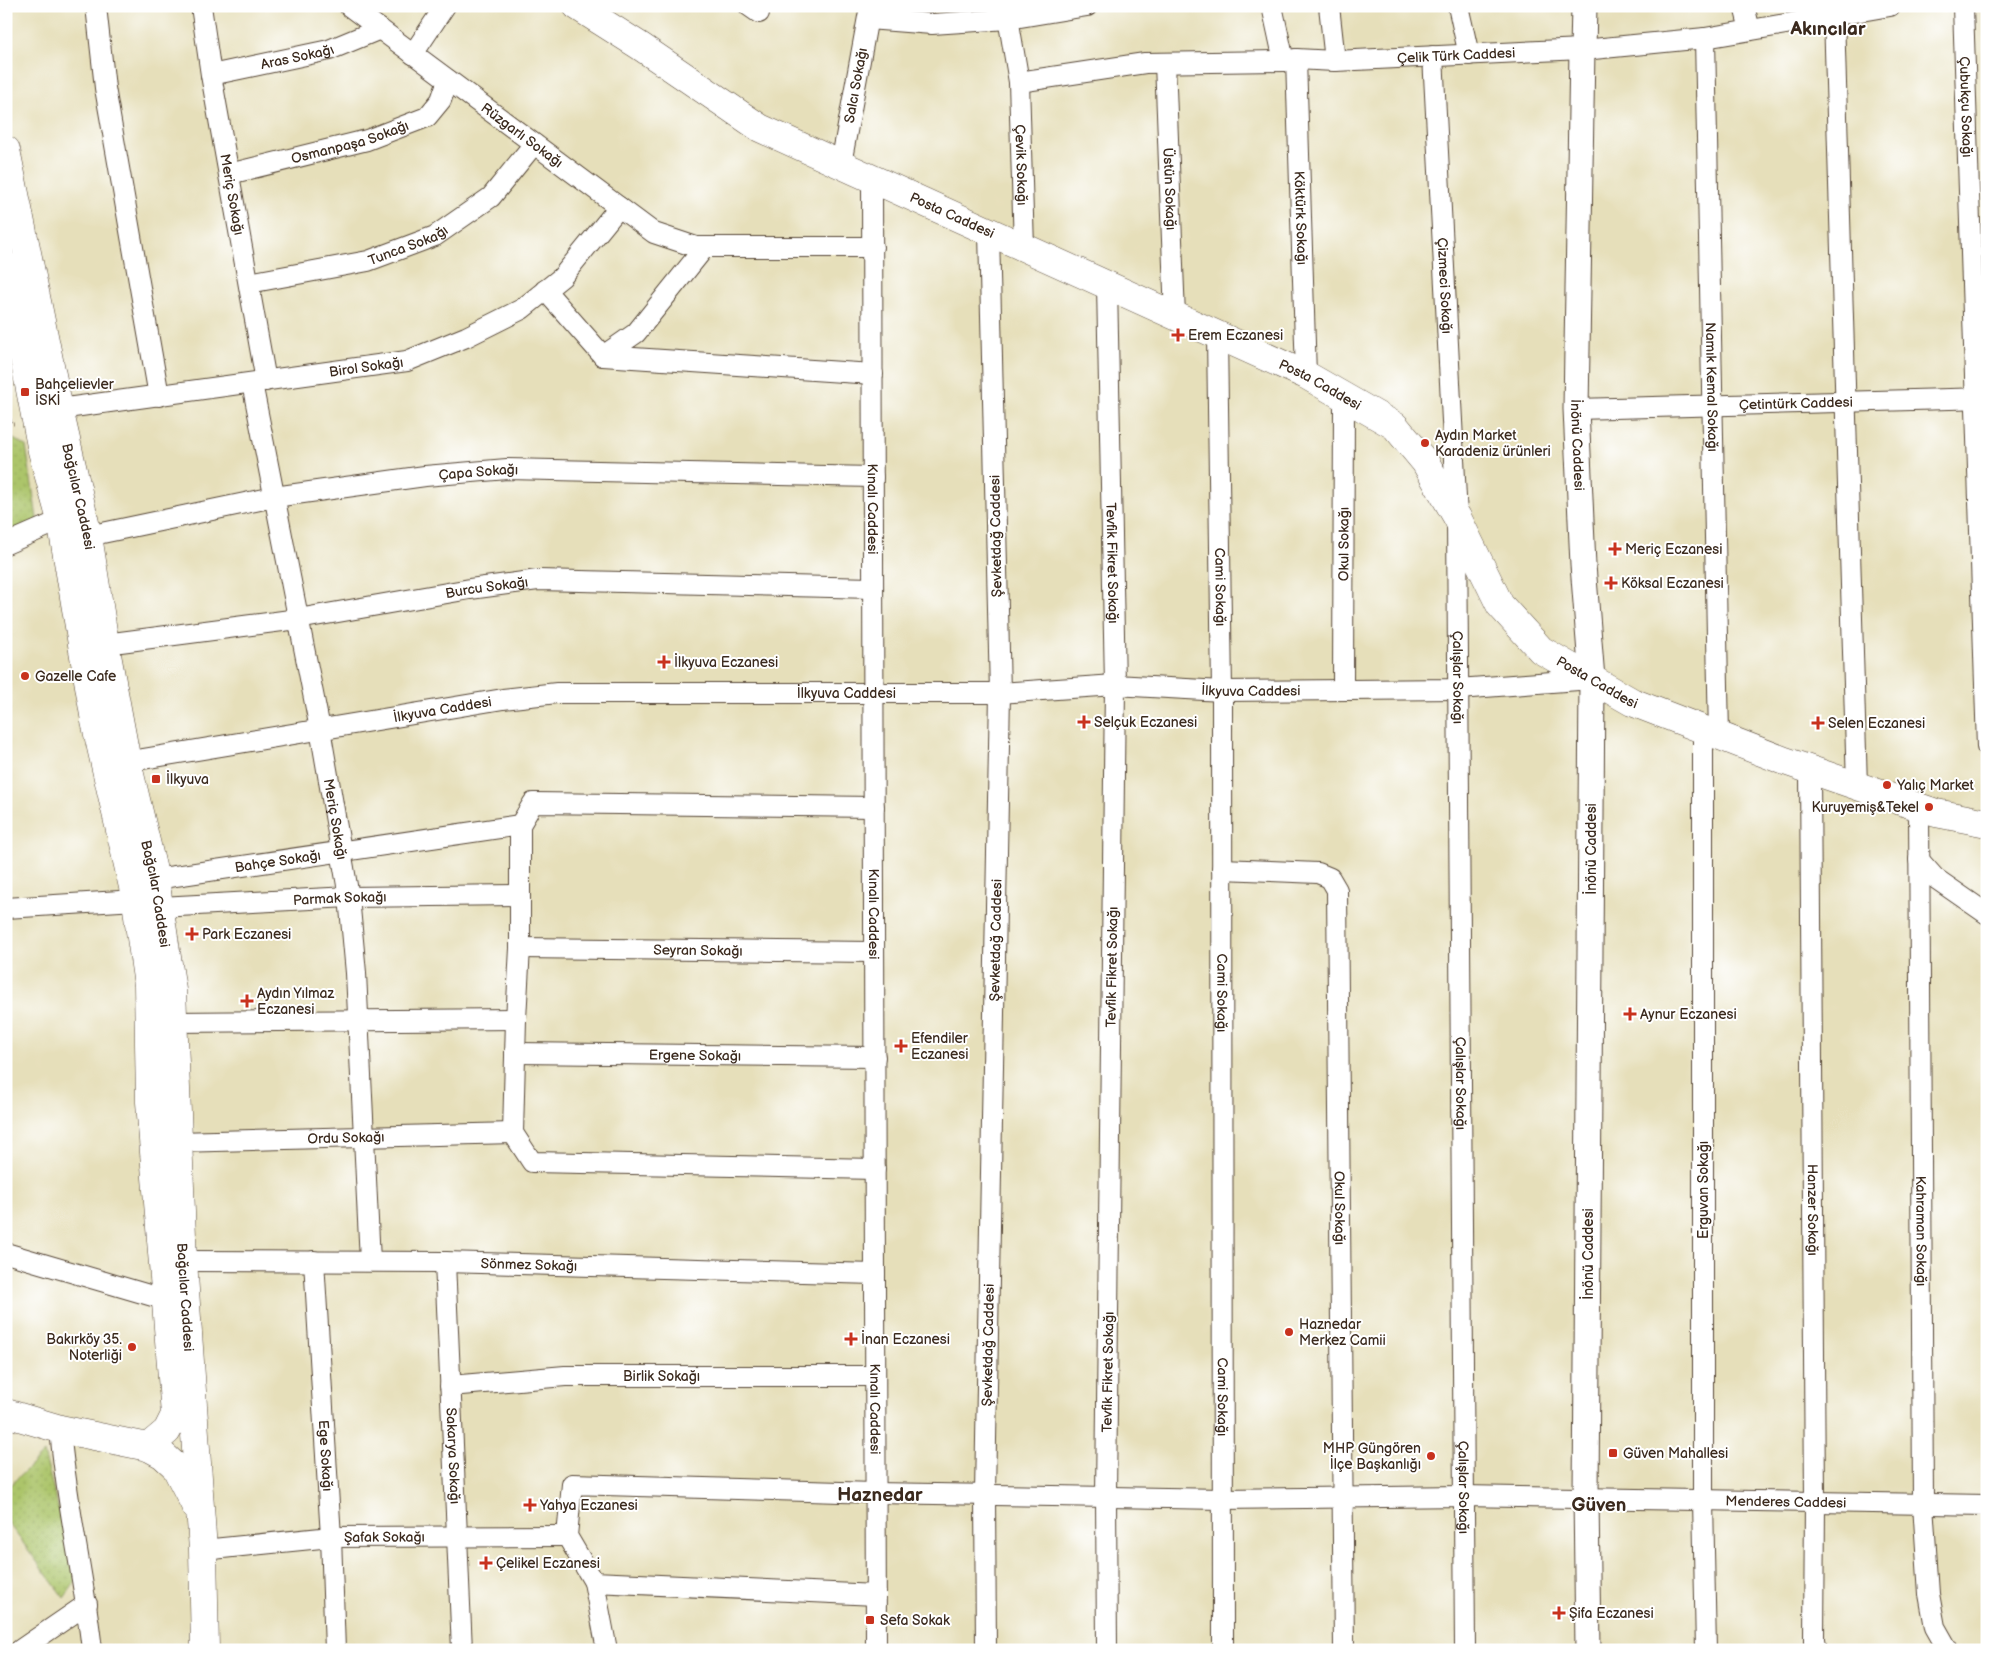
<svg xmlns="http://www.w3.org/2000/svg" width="1993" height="1656" font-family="'Balsamiq Sans',sans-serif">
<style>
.grass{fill:url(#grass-dots);stroke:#747844}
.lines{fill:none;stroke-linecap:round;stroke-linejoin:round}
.minor-casing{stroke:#554535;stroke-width:22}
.tertiary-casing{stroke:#554535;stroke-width:27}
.secondary-casing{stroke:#554535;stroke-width:29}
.path{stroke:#554535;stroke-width:3;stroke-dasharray:4 4;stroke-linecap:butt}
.minor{stroke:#fff;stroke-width:20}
.tertiary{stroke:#fff;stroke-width:25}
.secondary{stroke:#fff;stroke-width:28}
.poi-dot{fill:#c8321e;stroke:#fff;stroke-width:2}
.labels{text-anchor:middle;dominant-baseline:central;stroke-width:4;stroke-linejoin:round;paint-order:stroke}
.street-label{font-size:14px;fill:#3b2a1e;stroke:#fff}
.poi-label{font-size:14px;fill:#3b2a1e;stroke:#fff;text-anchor:start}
.district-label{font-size:19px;font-weight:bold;fill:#3b2a1e;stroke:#fff}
</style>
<defs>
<pattern id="grass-dots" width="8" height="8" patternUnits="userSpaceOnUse" patternTransform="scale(1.25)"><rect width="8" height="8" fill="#acc56b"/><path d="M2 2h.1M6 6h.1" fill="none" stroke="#95a95c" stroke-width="1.8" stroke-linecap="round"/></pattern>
</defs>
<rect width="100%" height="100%" fill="#fff"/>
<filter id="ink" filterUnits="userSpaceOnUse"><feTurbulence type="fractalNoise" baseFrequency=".02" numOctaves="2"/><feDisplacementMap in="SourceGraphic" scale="10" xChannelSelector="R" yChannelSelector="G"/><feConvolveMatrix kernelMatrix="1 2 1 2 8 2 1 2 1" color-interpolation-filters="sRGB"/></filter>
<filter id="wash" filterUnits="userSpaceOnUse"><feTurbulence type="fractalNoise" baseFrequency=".0096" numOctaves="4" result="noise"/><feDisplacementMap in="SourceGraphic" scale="20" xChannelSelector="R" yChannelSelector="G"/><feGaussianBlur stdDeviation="1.12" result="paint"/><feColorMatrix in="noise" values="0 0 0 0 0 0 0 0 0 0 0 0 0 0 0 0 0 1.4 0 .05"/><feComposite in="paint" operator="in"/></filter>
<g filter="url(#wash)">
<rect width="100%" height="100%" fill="#e6dfba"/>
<g class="grass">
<path d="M6,435L26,446L38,525L6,539Z"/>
<path d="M44,1453L77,1580L64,1598L6,1520V1489Z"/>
</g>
</g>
<g filter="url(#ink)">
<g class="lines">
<g class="minor-casing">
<g id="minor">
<path d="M96,6L105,88L159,396"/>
<path id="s1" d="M201,6L211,75L266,381"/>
<path id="s2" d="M349,6L654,233L696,247H873"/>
<path d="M749,6L759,13"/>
<path id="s3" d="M1006,6L1019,82L1024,248"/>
<path d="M1272,6L1284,61"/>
<path d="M1329,6L1335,61"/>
<path d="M1458,6L1469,55"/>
<path d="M1744,6L1750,30"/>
<path id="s4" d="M1963,6L1987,747"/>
<path d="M1834,16L1857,786"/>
<path d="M868,19L932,24L1008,19L1087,6"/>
<path id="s5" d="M1705,38L1719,736"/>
<path d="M413,54L445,6"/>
<path id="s6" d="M1433,56L1457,517L1465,1650"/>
<path id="s7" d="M1296,59L1306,375"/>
<path id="s8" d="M1165,63L1175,316"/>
<path id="s9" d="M211,75L329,50L380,29"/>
<path id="s10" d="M1019,82L1145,63L1284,61L1296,59L1335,61L1582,49L1583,50L1705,38L1890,6"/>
<path id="s11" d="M841,164L870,6"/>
<path id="s12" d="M229,174L367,140L427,117L441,100L448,80"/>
<path id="s13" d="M872,178L876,1650"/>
<path id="s14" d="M249,283L368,261L435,236L491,197L534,144"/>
<path id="s15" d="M1107,285L1115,685L1106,1496L1107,1650"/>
<path d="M545,290L603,356L873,374"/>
<path id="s16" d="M1217,335L1222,691L1223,1650"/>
<path d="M603,356L636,333L705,247"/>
<path id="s17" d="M252,383L320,729L349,897L356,973L370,1261"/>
<path id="s18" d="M59,409L407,361L466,337L522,309L562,277L619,207"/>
<path id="s19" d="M1576,409L1987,398"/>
<path id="s20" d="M88,536L274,497L425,476L507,469L873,477"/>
<path d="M6,544L61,520"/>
<path id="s21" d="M105,644L298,619L470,589L538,580L873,588"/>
<path id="s22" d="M1343,690L1344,397"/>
<path d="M1703,730V1500L1706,1650"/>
<path id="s23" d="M113,764L503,699L557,693H1000L1115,685L1222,691L1458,689L1592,679"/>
<path id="s24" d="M1810,770L1815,1502L1814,1641L1816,1650"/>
<path d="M874,807L533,803L520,825V948L516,1019L513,1133L532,1162L875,1169"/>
<path id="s25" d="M1919,807L1923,1504L1929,1594L1935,1627L1948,1650"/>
<path d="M1919,860L1935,878L1987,914"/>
<path id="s26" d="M1222,869L1318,873L1330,878L1337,890L1344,1650"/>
<path id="s27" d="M155,879L520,825"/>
<path id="s28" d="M160,907L349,897L519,895"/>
<path d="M6,908L136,900"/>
<path id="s29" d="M520,948L874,952"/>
<path d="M173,1022L516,1019"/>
<path id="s30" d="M515,1053L875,1057"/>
<path id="s31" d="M178,1142L513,1133"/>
<path d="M6,1253L166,1300"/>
<path id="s32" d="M183,1261L445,1262L875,1274"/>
<path id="s33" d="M314,1261L331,1537L335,1650"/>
<path id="s34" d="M445,1262L462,1650"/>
<path id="s35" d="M450,1386L565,1376H875"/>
<path d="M60,1429C66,1503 84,1576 92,1650"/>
<path id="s36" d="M203,1550L331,1537L567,1536"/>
<path d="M594,1582L607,1650"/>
<path id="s37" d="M876,1595L594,1582L567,1536L572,1484L875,1493L1223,1499L1463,1496L1987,1505"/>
<path d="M20,1650L87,1604"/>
<path id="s38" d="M986,1650L985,1493L1000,693L989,232"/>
</g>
</g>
<g class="tertiary-casing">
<g id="tertiary">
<path id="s39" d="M1582,49L1576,409L1583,565L1592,679L1586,1497L1588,1650"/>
<path d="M1583,50L1584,6"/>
</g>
</g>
<g class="secondary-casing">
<g id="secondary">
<path id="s40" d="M577,6L640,46L760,128L1306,375L1395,426L1425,462L1457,517L1500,605L1541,650L1632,702L1785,761L1936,813L1987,823"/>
<path id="s41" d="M6,150L59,409L88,536L105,644L127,762L155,879L172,990L183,1261L203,1550L205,1650"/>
<path d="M6,266L42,451L61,520L95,721L136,900L139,924L148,985L150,1102L175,1415L167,1431L148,1447"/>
<path d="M6,1413L60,1429L148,1447L163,1455L175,1466L196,1507"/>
</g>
</g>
<path class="path" d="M6,403L11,424H14"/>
<use href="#minor" class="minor"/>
<use href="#tertiary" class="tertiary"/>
<use href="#secondary" class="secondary"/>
</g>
</g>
<g class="poi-dot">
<path d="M1175.5 327.5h5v5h5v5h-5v5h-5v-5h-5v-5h5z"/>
<rect x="20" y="387" width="10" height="10" rx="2.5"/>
<circle cx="1425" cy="443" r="5"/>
<path d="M1612.5 541.5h5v5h5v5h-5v5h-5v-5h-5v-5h5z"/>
<path d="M1608.5 575.5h5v5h5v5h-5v5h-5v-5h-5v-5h5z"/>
<path d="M661.5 654.5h5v5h5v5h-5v5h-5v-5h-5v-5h5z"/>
<circle cx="25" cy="676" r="5"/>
<path d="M1081.5 714.5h5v5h5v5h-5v5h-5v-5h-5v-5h5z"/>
<path d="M1815.5 715.5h5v5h5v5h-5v5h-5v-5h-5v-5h5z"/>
<rect x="151" y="774" width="10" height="10" rx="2.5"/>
<circle cx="1887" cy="785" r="5"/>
<circle cx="1929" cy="807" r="5"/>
<path d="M189.5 926.5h5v5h5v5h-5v5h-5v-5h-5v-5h5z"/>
<path d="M244.5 993.5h5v5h5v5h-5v5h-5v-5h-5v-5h5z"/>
<path d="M1627.5 1006.5h5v5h5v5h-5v5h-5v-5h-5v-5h5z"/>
<path d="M898.5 1038.5h5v5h5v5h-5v5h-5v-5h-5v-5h5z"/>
<circle cx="1289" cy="1332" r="5"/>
<path d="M848.5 1331.5h5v5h5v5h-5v5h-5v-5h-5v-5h5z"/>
<circle cx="132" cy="1347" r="5"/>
<rect x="1608" y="1448" width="10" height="10" rx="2.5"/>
<circle cx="1431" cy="1456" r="5"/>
<path d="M527.5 1497.5h5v5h5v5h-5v5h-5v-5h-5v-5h5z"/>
<path d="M483.5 1555.5h5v5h5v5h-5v5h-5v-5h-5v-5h5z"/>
<path d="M1556.5 1605.5h5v5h5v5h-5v5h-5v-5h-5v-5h5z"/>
<rect x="865" y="1615" width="10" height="10" rx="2.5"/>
</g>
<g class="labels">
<g class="street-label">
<text stroke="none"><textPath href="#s10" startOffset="439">Çelik Türk Caddesi</textPath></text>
<text stroke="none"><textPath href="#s9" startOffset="88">Aras Sokağı</textPath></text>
<text stroke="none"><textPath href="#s11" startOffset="80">Salcı Sokağı</textPath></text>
<text stroke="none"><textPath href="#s4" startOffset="101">Çubukçu Sokağı</textPath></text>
<text stroke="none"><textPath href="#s2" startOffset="216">Rüzgarlı Sokağı</textPath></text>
<text stroke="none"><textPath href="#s12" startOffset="125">Osmanpaşa Sokağı</textPath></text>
<text stroke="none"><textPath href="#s3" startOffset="160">Çevik Sokağı</textPath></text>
<text stroke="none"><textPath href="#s8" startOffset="126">Üstün Sokağı</textPath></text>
<text stroke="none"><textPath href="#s1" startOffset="191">Meriç Sokağı</textPath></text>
<text stroke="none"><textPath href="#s40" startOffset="431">Posta Caddesi</textPath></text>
<text stroke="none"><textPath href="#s7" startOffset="159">Köktürk Sokağı</textPath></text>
<text stroke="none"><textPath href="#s14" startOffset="164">Tunca Sokağı</textPath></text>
<text stroke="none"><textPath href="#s6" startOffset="230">Çizmeci Sokağı</textPath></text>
<text stroke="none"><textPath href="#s18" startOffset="310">Birol Sokağı</textPath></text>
<text stroke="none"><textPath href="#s40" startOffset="836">Posta Caddesi</textPath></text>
<text stroke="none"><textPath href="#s5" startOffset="349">Namık Kemal Sokağı</textPath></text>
<text stroke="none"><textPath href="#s19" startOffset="220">Çetintürk Caddesi</textPath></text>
<text stroke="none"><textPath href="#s39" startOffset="396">İnönü Caddesi</textPath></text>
<text stroke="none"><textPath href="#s20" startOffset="396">Çapa Sokağı</textPath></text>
<text stroke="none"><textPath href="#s41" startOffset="354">Bağcılar Caddesi</textPath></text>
<text stroke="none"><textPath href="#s13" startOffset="331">Kınalı Caddesi</textPath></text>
<text transform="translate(996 536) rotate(-91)">Şevketdağ Caddesi</text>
<text stroke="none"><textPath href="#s22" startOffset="146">Okul Sokağı</textPath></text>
<text stroke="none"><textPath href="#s15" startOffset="278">Tevfik Fikret Sokağı</textPath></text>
<text stroke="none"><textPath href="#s16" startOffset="252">Cami Sokağı</textPath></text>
<text stroke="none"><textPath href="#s21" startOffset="386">Burcu Sokağı</textPath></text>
<text stroke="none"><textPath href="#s6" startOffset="622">Çalışlar Sokağı</textPath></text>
<text stroke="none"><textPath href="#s40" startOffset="1256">Posta Caddesi</textPath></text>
<text stroke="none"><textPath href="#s23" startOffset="1144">İlkyuva Caddesi</textPath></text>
<text stroke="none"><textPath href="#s23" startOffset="739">İlkyuva Caddesi</textPath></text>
<text stroke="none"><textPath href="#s23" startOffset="334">İlkyuva Caddesi</textPath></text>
<text stroke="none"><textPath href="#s17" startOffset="444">Meriç Sokağı</textPath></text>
<text transform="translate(1591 849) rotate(-90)">İnönü Caddesi</text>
<text stroke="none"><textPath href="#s27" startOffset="124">Bahçe Sokağı</textPath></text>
<text stroke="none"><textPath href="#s41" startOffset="759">Bağcılar Caddesi</textPath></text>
<text stroke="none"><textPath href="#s28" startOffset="180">Parmak Sokağı</textPath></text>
<text stroke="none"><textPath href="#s13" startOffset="736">Kınalı Caddesi</textPath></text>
<text stroke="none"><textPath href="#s38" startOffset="710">Şevketdağ Caddesi</textPath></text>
<text stroke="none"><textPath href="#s29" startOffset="178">Seyran Sokağı</textPath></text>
<text transform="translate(1112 967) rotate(-89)">Tevfik Fikret Sokağı</text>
<text stroke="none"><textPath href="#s16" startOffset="658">Cami Sokağı</textPath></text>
<text stroke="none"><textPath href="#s30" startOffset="180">Ergene Sokağı</textPath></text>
<text stroke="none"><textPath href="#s6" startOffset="1028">Çalışlar Sokağı</textPath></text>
<text stroke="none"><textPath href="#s31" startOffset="168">Ordu Sokağı</textPath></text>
<text transform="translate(1703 1190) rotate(-90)">Erguvan Sokağı</text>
<text stroke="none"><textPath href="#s26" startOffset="441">Okul Sokağı</textPath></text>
<text stroke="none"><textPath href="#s24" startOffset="440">Hanzer Sokağı</textPath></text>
<text stroke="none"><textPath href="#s25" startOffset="424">Kahraman Sokağı</textPath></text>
<text transform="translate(1588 1254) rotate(-90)">İnönü Caddesi</text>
<text stroke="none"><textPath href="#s32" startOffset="346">Sönmez Sokağı</textPath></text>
<text stroke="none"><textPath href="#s41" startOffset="1164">Bağcılar Caddesi</textPath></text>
<text stroke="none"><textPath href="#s38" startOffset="305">Şevketdağ Caddesi</textPath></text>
<text transform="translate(1108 1372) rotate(-89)">Tevfik Fikret Sokağı</text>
<text stroke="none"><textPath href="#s35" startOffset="212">Birlik Sokağı</textPath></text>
<text stroke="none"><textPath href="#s16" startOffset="1062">Cami Sokağı</textPath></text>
<text stroke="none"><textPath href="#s13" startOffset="1231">Kınalı Caddesi</textPath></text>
<text stroke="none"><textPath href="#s33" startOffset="195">Ege Sokağı</textPath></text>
<text stroke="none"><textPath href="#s34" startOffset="194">Sakarya Sokağı</textPath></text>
<text stroke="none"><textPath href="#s6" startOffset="1432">Çalışlar Sokağı</textPath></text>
<text stroke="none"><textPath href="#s37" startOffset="1602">Menderes Caddesi</textPath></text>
<text stroke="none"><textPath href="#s36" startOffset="182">Şafak Sokağı</textPath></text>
</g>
<g class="poi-label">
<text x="1188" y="335">Erem Eczanesi</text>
<text x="35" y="384">Bahçelievler<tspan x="35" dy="16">İSKİ</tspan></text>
<text x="1435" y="435">Aydın Market<tspan x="1435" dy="16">Karadeniz ürünleri</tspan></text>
<text x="1625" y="549">Meriç Eczanesi</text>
<text x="1621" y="583">Köksal Eczanesi</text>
<text x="674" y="662">İlkyuva Eczanesi</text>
<text x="35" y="676">Gazelle Cafe</text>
<text x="1094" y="722">Selçuk Eczanesi</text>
<text x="1828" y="723">Selen Eczanesi</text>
<text x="166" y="779">İlkyuva</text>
<text x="1897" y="785">Yalıç Market</text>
<text x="1919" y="807" text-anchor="end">Kuruyemiş&amp;Tekel</text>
<text x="202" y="934">Park Eczanesi</text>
<text x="257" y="993">Aydın Yılmaz<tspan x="257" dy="16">Eczanesi</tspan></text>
<text x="1640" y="1014">Aynur Eczanesi</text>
<text x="911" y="1038">Efendiler<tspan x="911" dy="16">Eczanesi</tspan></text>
<text x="1299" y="1324">Haznedar<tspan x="1299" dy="16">Merkez Camii</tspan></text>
<text x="122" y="1339" text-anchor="end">Bakırköy 35.<tspan x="122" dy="16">Noterliği</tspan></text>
<text x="861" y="1339">İnan Eczanesi</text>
<text x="1421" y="1448" text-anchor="end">MHP Güngören<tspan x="1421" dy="16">İlçe Başkanlığı</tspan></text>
<text x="1623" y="1453">Güven Mahallesi</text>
<text x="540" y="1505">Yahya Eczanesi</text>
<text x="496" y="1563">Çelikel Eczanesi</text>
<text x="1569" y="1613">Şifa Eczanesi</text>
<text x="880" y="1620">Sefa Sokak</text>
</g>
<g class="district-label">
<text x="1828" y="29">Akıncılar</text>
<text x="880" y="1495">Haznedar</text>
<text x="1599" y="1505">Güven</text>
</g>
</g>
<rect width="1993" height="1656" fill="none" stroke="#fff" stroke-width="25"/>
</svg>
